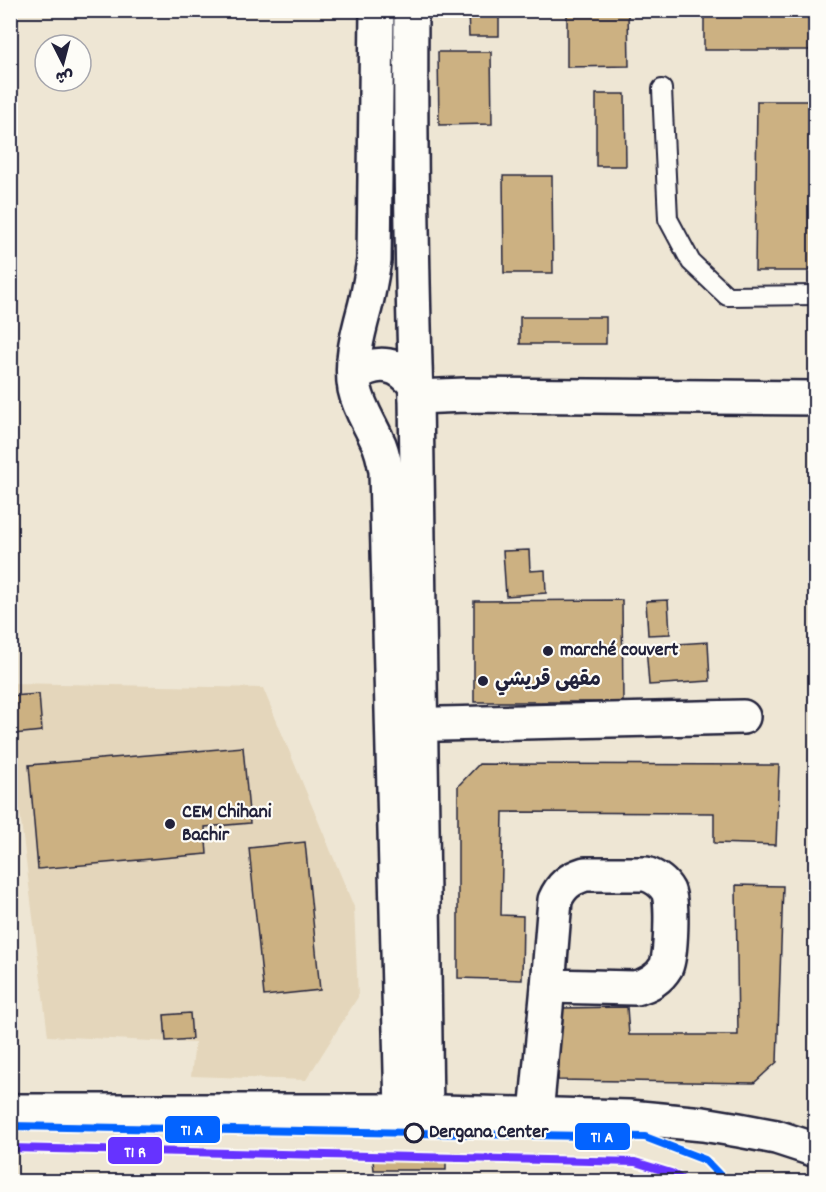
<svg xmlns="http://www.w3.org/2000/svg" width="826" height="1192" font-family="Dekko,'Playpen Sans Arabic',sans-serif">
<style>
.built{fill:#e4d6bb}
.building{fill:#ccb182;stroke:#22223b;stroke-width:1.5}
.lines{fill:none;stroke-linecap:round;stroke-linejoin:round}
.lane-casing{stroke:#22223b;stroke-width:22}
.street-casing{stroke:#22223b;stroke-width:38}
.lane{stroke:#fdfcf7;stroke-width:18}
.street{stroke:#fdfcf7;stroke-width:33}
.tram-1-casing{stroke:#fdfcf7;stroke-width:12}
.tram-2-casing{stroke:#fdfcf7;stroke-width:12}
.tram-1{stroke:#0363ff;stroke-width:8}
.tram-2{stroke:#63f;stroke-width:8}
.poi-dot{fill:#22223b;stroke:#fdfcf7;stroke-width:2}
.stop-dot{fill:#fdfcf7;stroke:#22223b;stroke-width:3}
.labels{text-anchor:middle;dominant-baseline:central;stroke-width:4.5;stroke-linejoin:round;paint-order:stroke}
.poi-label{font-size:20px;font-weight:bold;fill:#22223b;stroke:#fdfcf7;text-anchor:start}
.stop-label{font-size:20px;font-weight:bold;fill:#22223b;stroke:#fdfcf7;text-anchor:start}
.line-badge{stroke:#fdfcf7;stroke-width:2}
.badge-label{font-size:16px;text-anchor:middle;font-weight:bold;fill:#fff}
</style>
<rect width="100%" height="100%" fill="#eee6d4"/>
<filter id="ink" filterUnits="userSpaceOnUse"><feTurbulence type="fractalNoise" baseFrequency=".0167" numOctaves="2"/><feDisplacementMap in="SourceGraphic" scale="12" xChannelSelector="R" yChannelSelector="G"/><feConvolveMatrix kernelMatrix="1 2 1 2 8 2 1 2 1" color-interpolation-filters="sRGB"/></filter>
<g filter="url(#ink)">
<path class="built" d="M10,683L263,688L354,907L358,997L306,1080L191,1076L195,1043L48,1036L11,742Z"/>
<g class="building">
<path d="M468,10H499V36H469Z"/>
<path d="M567,10H628L629,66L567,67Z"/>
<rect x="704" y="10" width="112" height="40"/>
<path d="M438,52H491L492,124L439,125Z"/>
<path d="M596,94H625L626,166H596Z"/>
<path d="M757,101H816V271H755Z"/>
<path d="M503,176H552L553,273H504Z"/>
<rect x="520" y="317" width="86" height="27"/>
<path d="M529,550L530,571L545,570L546,593L506,596L503,551Z"/>
<path d="M622,600L623,702H474V601Z"/>
<path d="M668,600L670,634L648,635L646,601Z"/>
<path d="M708,642L710,681L649,685L646,646Z"/>
<path d="M39,694L42,731L14,734L11,696Z"/>
<path d="M243,747L250,823L205,827L207,854L38,869L29,765Z"/>
<path d="M479,764L779,765L776,845L714,843V813L503,812L501,915L523,916L522,980L458,978V786Z"/>
<path d="M305,842L320,990L264,996L249,848Z"/>
<path d="M736,885L783,886L777,1062L754,1083L558,1080L562,1008L627,1007L629,1035H738Z"/>
<path d="M816,956V1029L813,1026Z"/>
<path d="M190,1013L192,1039L166,1041L164,1015Z"/>
<path d="M373,1161H446V1170H374Z"/>
</g>
<g class="lines">
<g class="lane-casing">
<path id="lane" d="M662,89L668,219L691,262L727,296L816,295"/>
</g>
<g class="street-casing">
<g id="street">
<path d="M377,10L374,261C371,276 369,292 365,307C358,333 350,361 355,389C359,408 369,422 377,440C382,449 384,460 386,471L402,1111"/>
<path d="M411,10C410,139 412,268 416,397L426,1112"/>
<path d="M355,375C378,359 399,363 415,385"/>
<path d="M416,397L465,395L816,398"/>
<path d="M397,725L743,717"/>
<path d="M585,874H646C655,877 663,882 668,891C673,903 671,955 666,967C659,979 649,985 635,988L548,986L555,900C561,886 569,879 585,874Z"/>
<path d="M10,1111H402L629,1117L703,1124L739,1130L776,1137L816,1150"/>
<path d="M536,1114L548,986"/>
</g>
</g>
<use href="#lane" class="lane"/>
<use href="#street" class="street"/>
<g class="tram-1-casing">
<path id="tram-1" d="M10,1126L645,1137L705,1160L726,1182"/>
</g>
<g class="tram-2-casing">
<path id="tram-2" d="M10,1148L635,1162L671,1173L686,1182"/>
</g>
<use href="#tram-1" class="tram-1"/>
<use href="#tram-2" class="tram-2"/>
</g>
</g>
<g class="poi-dot">
<circle cx="548" cy="651" r="6"/>
<circle cx="483" cy="681" r="6"/>
<circle cx="170" cy="824" r="6"/>
</g>
<circle class="stop-dot" cx="414" cy="1133" r="9"/>
<g class="labels">
<g class="poi-label">
<text x="560" y="651">marché couvert</text>
<text x="495" y="681">مقهى قريشي</text>
<text x="182" y="813">CEM Chihani<tspan x="182" dy="23">Bachir</tspan></text>
</g>
<g class="stop-label">
<text x="429" y="1133">Dergana Center</text>
</g>
</g>
<g class="line-badge">
<rect x="164" y="1115" width="57" height="29" rx="6" fill="#0363ff"/>
<rect x="574" y="1122" width="57" height="29" rx="6" fill="#0363ff"/>
<rect x="107" y="1136" width="56" height="29" rx="6" fill="#63f"/>
</g>
<g class="badge-label">
<text x="192" y="1135">T1 A</text>
<text x="602" y="1142">T1 A</text>
<text x="135" y="1157">T1 R</text>
</g>
<rect width="826" height="1192" fill="none" stroke="#fdfcf7" stroke-width="36"/>
<rect x="18" y="18" width="790" height="1156" fill="none" stroke="#22223b" stroke-width="2" filter="url(#ink)"/>
<g transform="translate(63 63) rotate(174)"><circle r="28" fill="#fdfcf7" stroke="#a5a5ac" stroke-width="1.5"/>
<path d="M0-4.5L10 22L0 15L-10 22Z" fill="#22223b"/>
<text y="-9" font-size="16" font-weight="bold" text-anchor="middle" fill="#22223b">ش</text>
</g>
</svg>
